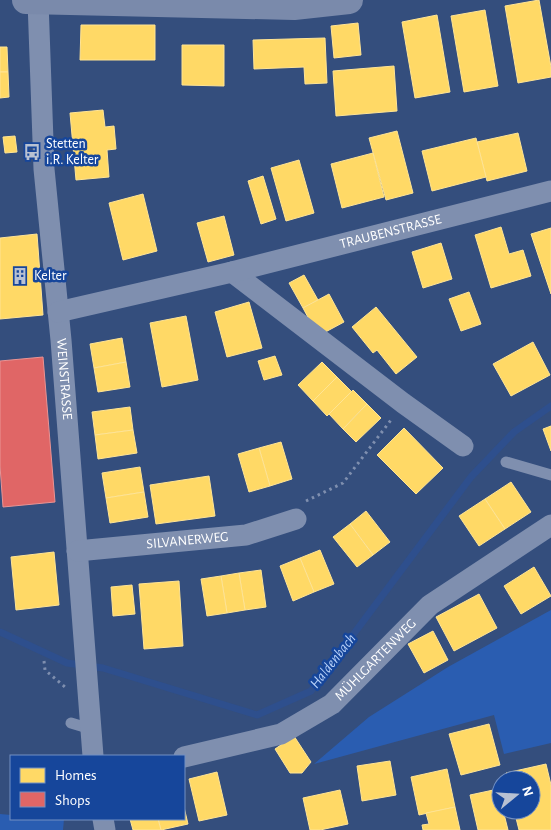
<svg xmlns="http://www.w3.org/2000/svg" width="551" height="830" font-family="'Alegreya Sans',sans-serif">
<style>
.green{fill:#2a5db1}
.homes{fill:#ffd966;stroke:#ffe494}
.shops{fill:#e06666;stroke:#e99494}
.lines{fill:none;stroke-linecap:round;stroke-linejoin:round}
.stream{stroke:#2e4f8d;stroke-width:7}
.path{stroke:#7f8faf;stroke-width:3;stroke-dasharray:2.5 4;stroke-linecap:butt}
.service{stroke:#7f8faf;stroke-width:11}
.minor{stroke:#7f8faf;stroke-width:21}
.secondary{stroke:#7a8aab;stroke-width:28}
.labels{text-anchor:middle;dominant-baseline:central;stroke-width:5;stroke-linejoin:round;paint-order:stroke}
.poi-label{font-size:14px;fill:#fff;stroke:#16469b;text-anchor:start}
.street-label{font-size:14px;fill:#fff;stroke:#16469b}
.water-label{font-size:15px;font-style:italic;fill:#b8d1f9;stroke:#16469b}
</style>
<rect width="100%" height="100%" fill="#344e7d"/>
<g class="green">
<path d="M551,610V743L504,754L494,715L314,764L369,717L448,667Z"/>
<path d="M0,814L11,815V819H64L63,830H0Z"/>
</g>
<g class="homes">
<path d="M539,0L551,67V77L518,83L505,6Z"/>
<path d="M485,10L498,86L464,92L451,16Z"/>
<path d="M437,15L450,92L415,98L402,22Z"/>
<path d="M358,23L361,55L334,58L331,26Z"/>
<path d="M81,25H155V60H80Z"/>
<path d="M325,38L327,83L305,84L304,67L254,69L253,40Z"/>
<path d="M182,45H224V86L182,85Z"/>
<path d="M0,47H7L8,72H0Z"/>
<path d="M394,66L397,111L336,116L333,71Z"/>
<path d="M0,72H8L9,97L0,98Z"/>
<path d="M103,110L105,127L114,126L116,149L107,150L109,177L76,180L70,113Z"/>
<path d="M397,131L413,193L386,200L369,138Z"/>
<path d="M518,133L527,171L487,181L477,142Z"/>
<path d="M15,136L17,152L5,153L3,137Z"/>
<path d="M476,138L486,177L432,191L422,151Z"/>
<path d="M373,153L384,197L342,208L331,164Z"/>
<path d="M299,160L314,213L286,221L271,168Z"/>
<path d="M263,176L276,219L261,224L248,181Z"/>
<path d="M143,194L157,251L123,260L109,203Z"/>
<path d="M224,216L234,255L208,262L197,223Z"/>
<path d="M501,227L509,254L523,250L531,276L491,288L475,235Z"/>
<path d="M551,228V294L531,234Z"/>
<path d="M37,234L43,315L0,319V238Z"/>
<path d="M441,243L452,279L423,288L412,252Z"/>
<path d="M304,275L318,300L303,308L289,283Z"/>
<path d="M469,292L481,324L461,331L449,299Z"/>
<path d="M329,294L344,322L318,336L303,308Z"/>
<path d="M249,302L262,348L227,357L215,312Z"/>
<path d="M376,307L417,357L396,374L377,350L373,353L352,327Z"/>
<path d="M186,316L198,380L162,387L150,323Z"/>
<path d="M122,338L126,362L94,368L90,344Z"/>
<path d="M533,342L550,375L511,396L493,364Z"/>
<path d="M275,356L282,375L264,380L258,361Z"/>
<path d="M126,362L130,387L98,392L94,368Z"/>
<path d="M322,362L337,377L313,401L298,385Z"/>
<path d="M337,377L352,392L327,416L313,401Z"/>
<path d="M353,390L367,404L343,429L329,414Z"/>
<path d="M367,404L381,418L356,442L343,429Z"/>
<path d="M130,407L133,430L95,435L92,412Z"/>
<path d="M551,426V451L543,429Z"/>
<path d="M404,428L443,468L416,494L377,455Z"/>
<path d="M133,430L137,453L98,459L95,435Z"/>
<path d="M281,442L292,479L270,486L259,448Z"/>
<path d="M259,448L270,486L249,492L238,454Z"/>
<path d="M140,467L144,492L106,498L102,473Z"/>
<path d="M209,476L215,516L156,524L150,485Z"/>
<path d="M511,482L531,512L505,529L485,499Z"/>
<path d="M144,492L148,517L110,523L106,498Z"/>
<path d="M485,499L505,529L479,546L459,516Z"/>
<path d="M366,511L390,542L373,555L350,524Z"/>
<path d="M350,524L373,555L357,567L333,537Z"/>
<path d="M320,550L334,584L314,592L300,558Z"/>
<path d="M54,552L59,605L16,610L11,557Z"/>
<path d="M300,558L314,592L293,601L280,566Z"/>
<path d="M534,567L551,596L521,614L504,586Z"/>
<path d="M261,570L266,607L245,610L239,573Z"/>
<path d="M239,573L245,610L227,613L221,576Z"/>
<path d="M221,576L227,613L207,616L201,579Z"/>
<path d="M179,581L183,646L144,649L139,584Z"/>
<path d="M132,585L135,614L113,616L111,587Z"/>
<path d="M479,594L497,628L454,651L436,617Z"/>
<path d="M433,631L448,660L424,673L408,644Z"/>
<path d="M489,724L500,765L461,775L449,734Z"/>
<path d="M294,736L311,762L302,773H290L275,749Z"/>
<path d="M390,761L396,795L362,801L357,766Z"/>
<path d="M546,764L551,785V830H519L514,810H531V780H507L506,773Z"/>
<path d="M447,769L455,807L419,815L411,777Z"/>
<path d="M217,772L227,815L199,821L189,779Z"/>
<path d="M498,789L501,810H503L508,830H478L470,795Z"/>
<path d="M340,790L348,824L320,830H310L303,798Z"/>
<path d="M184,807L188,824L161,830L158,819H184Z"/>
<path d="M455,807L460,830H423L422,825L429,824L426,813Z"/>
<path d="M130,819H158L161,830H133Z"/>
</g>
<path class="shops" d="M43,357L55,502L3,507L0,466V361Z"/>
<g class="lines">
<path class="stream" d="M0,632L67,663L103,668L257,715L311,691L471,477L514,432L551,406"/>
<g class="path">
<path d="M306,501L343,483L391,420"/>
<path d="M44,661L45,670L65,687"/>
</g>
<g class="service">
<path d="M506,462L551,475"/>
<path d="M71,723L91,729"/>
</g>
<g class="minor">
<path id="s1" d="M38,1L44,169L61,340L93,756"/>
<path d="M232,272L403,403L463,446"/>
<path id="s2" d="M58,312L232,272L551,191"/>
<path id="s3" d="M77,551L246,535L296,519"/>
<path id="s4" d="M184,757L281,734L332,704L430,605L551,525"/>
<path d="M103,819L105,830"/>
</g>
<path class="secondary" d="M26,0L294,6L349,0"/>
</g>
<defs>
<g id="bus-bare" transform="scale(1.35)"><path d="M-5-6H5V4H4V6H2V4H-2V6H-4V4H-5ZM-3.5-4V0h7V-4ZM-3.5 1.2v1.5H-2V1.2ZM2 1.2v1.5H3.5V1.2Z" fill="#b8c1d2" stroke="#16469b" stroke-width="2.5" paint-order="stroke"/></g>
<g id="building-bare" transform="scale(1.35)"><path d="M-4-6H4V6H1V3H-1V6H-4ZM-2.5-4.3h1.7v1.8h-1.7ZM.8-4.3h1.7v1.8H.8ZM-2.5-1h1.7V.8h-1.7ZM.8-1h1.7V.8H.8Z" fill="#b8c1d2" stroke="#16469b" stroke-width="2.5" paint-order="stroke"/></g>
</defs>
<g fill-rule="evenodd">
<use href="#bus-bare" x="32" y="152"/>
<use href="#building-bare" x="20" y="276"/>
</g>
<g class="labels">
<g class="poi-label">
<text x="46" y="144">Stetten<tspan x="46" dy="16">i.R. Kelter</tspan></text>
<text x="34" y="276">Kelter</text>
</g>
<g class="street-label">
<text stroke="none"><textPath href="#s2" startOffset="342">TRAUBENSTRASSE</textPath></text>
<text stroke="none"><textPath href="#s1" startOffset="379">WEINSTRASSE</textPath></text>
<text stroke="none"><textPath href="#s3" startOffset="111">SILVANERWEG</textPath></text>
<text stroke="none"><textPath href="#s4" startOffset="221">MÜHLGARTENWEG</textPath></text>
</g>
<g class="water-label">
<text transform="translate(333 661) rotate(-52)">Haldenbach</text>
</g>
</g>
<rect x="10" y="755" width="175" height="65" fill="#16469b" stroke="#7390c3"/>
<rect x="20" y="768" width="25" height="15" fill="#ffd966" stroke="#7390c3"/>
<text x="55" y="780" font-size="15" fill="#ffffff">Homes</text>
<rect x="20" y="792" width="25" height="15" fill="#e06666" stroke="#7390c3"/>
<text x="55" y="805" font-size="15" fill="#ffffff">Shops</text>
<g transform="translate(516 795) rotate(72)"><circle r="24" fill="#16469b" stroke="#7390c3"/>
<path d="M0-4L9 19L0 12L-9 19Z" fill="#b8c1d2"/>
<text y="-8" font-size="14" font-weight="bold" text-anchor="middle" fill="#ffffff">N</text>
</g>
</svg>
